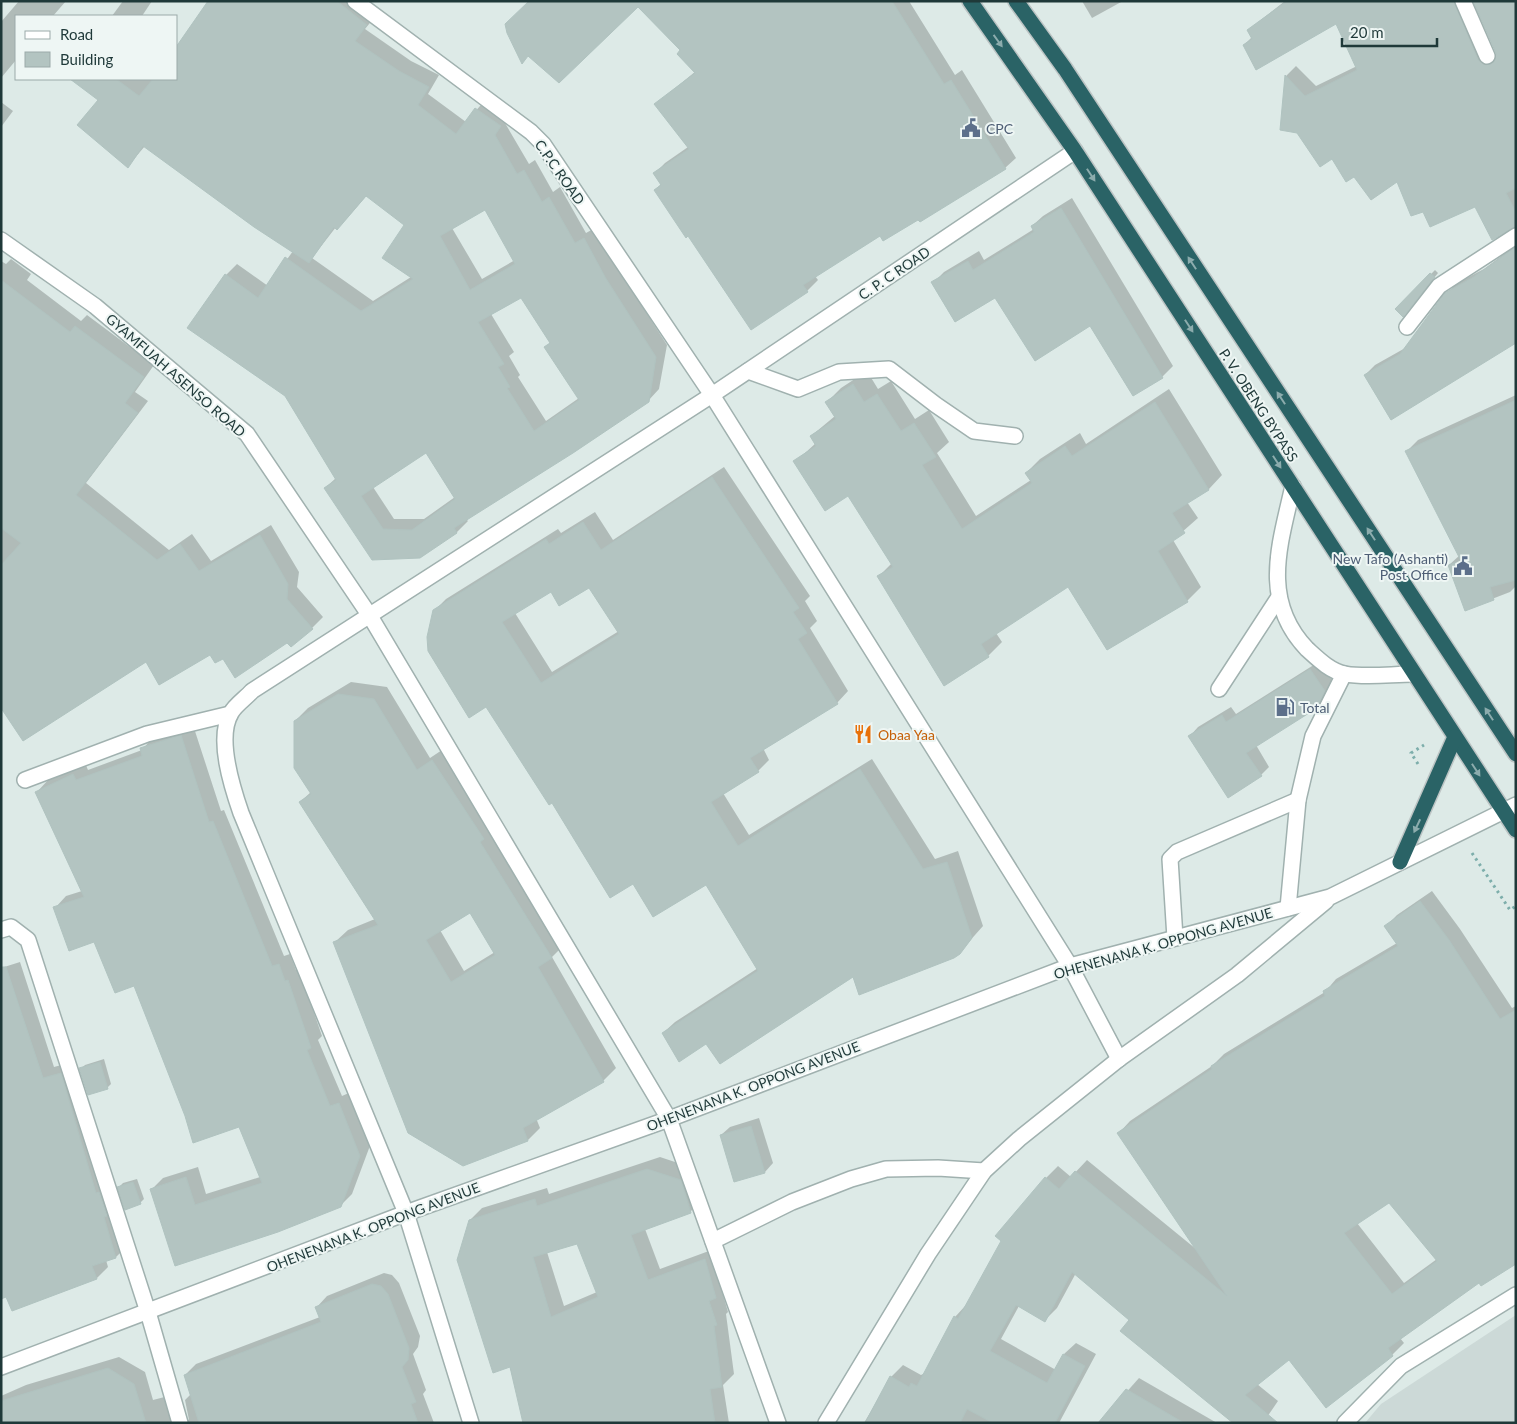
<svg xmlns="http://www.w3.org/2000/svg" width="1517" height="1424" font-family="Lato,sans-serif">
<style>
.built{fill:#ccd9d7}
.shadow{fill:#0003;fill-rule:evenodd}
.building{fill:#b3c4c1;stroke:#b0c3c0;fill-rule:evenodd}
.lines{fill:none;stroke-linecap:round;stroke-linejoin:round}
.minor-casing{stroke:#a0b1af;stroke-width:18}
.highway-casing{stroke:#bcc4c4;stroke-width:18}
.path{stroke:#7daeab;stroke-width:3;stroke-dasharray:2.5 4;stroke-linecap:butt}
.minor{stroke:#fff;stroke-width:15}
.highway{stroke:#2a6366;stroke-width:15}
.oneway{fill:#8cacad}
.labels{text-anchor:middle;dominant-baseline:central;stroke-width:4;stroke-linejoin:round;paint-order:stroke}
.service-label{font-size:14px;fill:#4e5e75;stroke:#eef6f4;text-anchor:start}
.street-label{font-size:14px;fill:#1f3939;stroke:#eef6f4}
.food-label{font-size:14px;fill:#c56008;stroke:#eef6f4;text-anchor:start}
</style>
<rect width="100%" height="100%" fill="#ddeae7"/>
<path class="built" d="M1516,1315V1423H1365L1381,1404Z"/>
<g class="shadow">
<path d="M19,1H66L53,16H16V60L1,78V22Z"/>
<path d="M123,1H152L142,16H112Z"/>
<path d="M209,1H362L377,14L365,29L411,61L439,75L428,94L466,122L487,98L511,115L505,123L529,164L535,160L553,192L560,187L586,233L595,228L616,265L667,345L659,389L648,401L466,519L468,521L457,532L419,556L325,488L336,478L226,275L237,264L268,286L293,251L145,146L128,166L100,100L74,80L176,79ZM367,195L406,224L411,277L373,301L312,258L336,227L337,228L348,217ZM486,208L515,260L482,279L452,228ZM521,296L551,342L546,347L579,398L546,421L518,377L520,375L509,356L514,352L491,314ZM427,451L455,497L424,519H394L373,487Z"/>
<path d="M531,1H909L955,75L962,70L1016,158L1005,168L919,218L881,235L815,276L818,280L807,291L751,328L689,234L655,190L661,184L654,174L665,163L688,147L656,104L696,71L682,50L637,6Z"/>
<path d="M1082,1H1123L1092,18Z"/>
<path d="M1285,1H1467L1488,50L1497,56L1475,1H1516V226L1475,205L1424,210L1397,180L1354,176L1297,132L1281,129L1286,76L1296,66L1316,86L1357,66L1336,22L1244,45L1252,37L1248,30Z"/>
<path d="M1,102L13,111L1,127Z"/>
<path d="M1072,198L1173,366L1162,377L1091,324L995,296L933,283L944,272L979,251L984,260L1034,229L1032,226L1043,216Z"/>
<path d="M1516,245V296L1365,375L1375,365L1407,347L1446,294L1457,283L1484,269Z"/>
<path d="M11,259L31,274L27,280L81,321L87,315L154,365L135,392L148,401L86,483L169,550L192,534L211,561L271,525L299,572L297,587L323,617L312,628L287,641L223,657L210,653L147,660L1,705V261L6,264Z"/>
<path d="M1435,270L1438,273L1407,311L1397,309Z"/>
<path d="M867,371L878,389L891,381L915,419L929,410L949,442L937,453L976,516L1031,480L1026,473L1040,459L1080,433L1086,444L1169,389L1222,475L1209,489L1187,502L1198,518L1173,540L1201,587L1187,601L1069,585L996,633L1002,642L988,656L879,576L892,563L848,494L795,462L816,443L811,436L835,416L827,402L841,388Z"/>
<path d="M1516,395V586L1510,592L1466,609L1449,565L1460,555L1407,451L1418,440Z"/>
<path d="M724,467L810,596L805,601L817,621L810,628L848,691L837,703L763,748L769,760L758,771L723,793L749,835L872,759L935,859L958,851L983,926L959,953L853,975L707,1043L663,1033L675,1022L758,968L706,883H634L434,611L446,599L558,529L561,533L595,512L613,540ZM589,586L619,631L552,672L515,613L551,590Z"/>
<path d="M1320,661L1333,682L1325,697L1316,707L1256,745L1269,767L1261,775L1190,736L1198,727L1231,707L1236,714Z"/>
<path d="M351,682L387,687L430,758L445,748L564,945L552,957L616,1068L603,1081L536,1118L540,1128L528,1140L463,1164L335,942L348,930L375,919L300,802L311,792L295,721L308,708ZM470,911L495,952L464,971L440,930Z"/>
<path d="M193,725L221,811L224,810L284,956L290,954L296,970L299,969L322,1036L318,1040L342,1096L351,1092L371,1143L352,1194L340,1206L176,1264L152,1189L163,1178L198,1167L206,1194L260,1177L240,1125L186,1115L135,984L94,940L55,908L66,896L82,891L37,792L48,780L85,763L88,770L142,750L153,737Z"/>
<path d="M1432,891L1460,929L1512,1008L1516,1006V1263L1479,1281L1400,1338L1404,1343L1392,1355L1289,1359L1257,1384L1278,1401L1263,1423L1076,1273L1057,1308L1045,1320L1019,1306L1001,1339L1056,1370L1064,1354L1076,1343L1096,1354L1059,1423H864L891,1377L903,1365L921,1375L925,1373L955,1317L966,1305L1046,1178L1058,1166L1071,1177L1087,1160L1196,1249L1119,1133L1130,1121L1212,1066L1224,1054L1325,992L1336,979L1397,943L1385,927L1397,915ZM1390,1202L1437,1259L1404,1283L1357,1223Z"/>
<path d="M20,962L54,1067L72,1062L127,1246L116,1257L106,1260L108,1267L97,1278L12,1309L7,1296L1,968Z"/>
<path d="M104,1059L111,1084L107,1088L81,1069L85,1065Z"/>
<path d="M759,1118L773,1163L765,1172L735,1180L721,1135L730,1127Z"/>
<path d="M660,1157L693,1168L702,1200L690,1212L645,1229L660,1269L717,1248L728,1285L722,1291L728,1312L726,1314L734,1374L723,1385L729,1423H525L470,1220L482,1208L547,1188L549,1194ZM578,1242L597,1292L564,1306L547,1252Z"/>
<path d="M137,1179L144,1199L140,1203L119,1187L123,1183Z"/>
<path d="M384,1273L392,1275L399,1283L420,1336L418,1347L413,1354L426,1390L423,1394L434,1423H1V1396L26,1385L119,1357L145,1372L153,1400L176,1394L184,1418L189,1420L185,1400L191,1394L185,1375L196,1364L320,1317L316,1308L327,1296Z"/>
<path d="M1139,1378L1217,1423H1099Z"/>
</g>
<g class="building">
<path d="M208,1H337L367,25L355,41L399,71L429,87L418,105L456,134L475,108L501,126L495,135L517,174L524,170L542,202L549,197L575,243L584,238L605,277L656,357L649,402L573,453L454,528L457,533L420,558L372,560L324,488L336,480L285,396L187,328L225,274L258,298L285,257L361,311L413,279L382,258L404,225L366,196L337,230L334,227L309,263L254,227L143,146L128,168L77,125L98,100L70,79H116L139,96L153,79H176V47ZM485,210L515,264L470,290L440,236ZM521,298L550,343L544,347L579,400L534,431L507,388L510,387L498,367L504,364L478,322ZM426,453L455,499L412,530L383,529L361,496Z"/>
<path d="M529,1H892L944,84L951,80L1006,169L920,222L918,220L883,241L880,236L803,285L808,292L751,330L688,236L686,238L654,190L661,185L653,173L689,149L654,104L695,73L677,54L680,50L638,7L559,83L528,56L522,64L507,33L505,24Z"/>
<path d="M1287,1H1454L1478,60L1486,65L1494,62L1496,53L1473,1H1516V188L1506,193L1516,212V227L1492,240L1475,207L1430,227L1423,212L1411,216L1397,182L1371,200L1354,177L1346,182L1332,159L1320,167L1297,133L1280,130L1285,75L1305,96L1357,70L1336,24L1256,70L1243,45L1252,39L1247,30Z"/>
<path d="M1061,208L1163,378L1133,396L1090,326L1035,361L995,298L955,322L931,282L968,261L973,270L1034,232L1031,226Z"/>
<path d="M1516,247V343L1391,420L1364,375L1400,354L1445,293L1472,278Z"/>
<path d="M1430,273L1435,277L1403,317L1395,309Z"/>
<path d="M1,280L70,332L75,326L144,377L125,403L138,413L76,495L157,560L180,544L199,571L260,535L288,584L287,599L313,629L291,647L287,643L235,678L223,659L215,663L210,655L159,685L146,662L23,741L1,708V565L21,543L1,528Z"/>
<path d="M853,384L864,402L877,394L901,431L914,423L936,457L922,465L962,529L1032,483L1025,473L1065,446L1072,456L1155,402L1209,490L1172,513L1185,533L1158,551L1188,602L1107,650L1068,587L981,644L989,657L944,686L877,576L893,567L848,496L825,511L793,461L816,446L810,436L836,419L825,402Z"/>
<path d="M1516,400V580L1490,587L1494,600L1465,611L1448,565L1461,561L1405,451Z"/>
<path d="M712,477L799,608L793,612L807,633L798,639L838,704L750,758L759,772L711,802L738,846L860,769L923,869L947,862L972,938L960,954L954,958L859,995L853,977L720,1064L706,1044L679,1062L662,1033L758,971L706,885L653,917L633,884L610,898L552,803L549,805L486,707L469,718L428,651L427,637L433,610L546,539L549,544L583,522L601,550ZM589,588L619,634L541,683L502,622L551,592L559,606Z"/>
<path d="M1310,669L1325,691L1317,708L1246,753L1262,776L1228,798L1188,736L1222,715L1226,722Z"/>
<path d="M338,694L374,699L417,770L432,760L484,839L480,842L552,958L538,967L604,1082L523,1128L528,1141L463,1166L408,1133L333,942L378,925L299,802L311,794L294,768V721ZM470,913L495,955L451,982L426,940Z"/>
<path d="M181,735L209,822L213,821L272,966L279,964L285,981L288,980L311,1048L307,1050L330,1106L339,1103L360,1156L341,1207L278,1232L175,1266L150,1189L186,1177L195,1205L262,1183L239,1127L193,1143L185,1116L134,986L115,993L94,942L69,951L53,907L84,897L35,792L73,774L76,780L142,756L140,748Z"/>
<path d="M1420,901L1449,940L1500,1019L1516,1010V1264L1481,1286L1479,1283L1388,1348L1393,1356L1326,1408L1289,1360L1245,1395L1278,1423H1233L1120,1331L1129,1320L1072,1272L1045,1322L1016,1305L990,1351L1047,1383L1063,1354L1085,1366L1055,1423H993L967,1409L960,1423H865L890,1376L909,1387L911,1383L917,1386L954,1316L958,1319L1001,1241L995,1236L1045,1177L1059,1189L1075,1171L1227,1296L1117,1133L1212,1069L1211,1066L1325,996L1323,991L1398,946L1384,926ZM1389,1203L1437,1261L1392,1294L1344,1233Z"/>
<path d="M1,967H6L43,1078L61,1073L96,1193L99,1192L107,1216L104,1217L116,1258L92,1266L97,1279L12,1311L6,1297L1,1299Z"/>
<path d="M100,1062L108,1089L88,1095L79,1068Z"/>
<path d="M751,1126L765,1173L734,1182L720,1135Z"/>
<path d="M647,1169L681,1180L691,1213L631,1235L648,1280L705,1259L716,1298L709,1301L717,1325L714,1326L722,1387L710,1389L715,1423H523L510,1367L493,1373L457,1260L469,1220L535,1199L537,1206ZM577,1244L598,1297L551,1317L533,1257Z"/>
<path d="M133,1182L141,1204L125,1210L117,1187Z"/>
<path d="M372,1284L381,1286L388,1294L409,1348L408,1360L402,1367L416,1402L411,1404L418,1423H199L184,1375L321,1322L315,1307Z"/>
<path d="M108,1368L134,1384L146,1423H1V1401Z"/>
<path d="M1126,1389L1184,1423H1098Z"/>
</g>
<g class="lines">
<g class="minor-casing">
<g id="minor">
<path d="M355,1L531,132L543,144L712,395L1070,966L1119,1059"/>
<path d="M1463,1L1487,56"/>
<path d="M1,240L95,306L247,434L370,616L669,1119L778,1423"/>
<path d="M1407,327L1439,286L1516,236"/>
<path d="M748,371L798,389L839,372L889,369L936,405L974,431L1015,436"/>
<path d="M1293,486C1280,544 1260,600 1307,649C1318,659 1330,671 1345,674C1367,678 1392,674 1414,674"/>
<path d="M1219,689L1279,597"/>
<path d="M25,780L147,734L230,714"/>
<path d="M1288,908L1298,800L1313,736L1344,674"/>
<path d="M1,930L11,927L28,940L148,1312L180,1423"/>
<path d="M1175,938L1170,859L1177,852L1298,800"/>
<path d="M713,1241L792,1202L851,1179L886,1169L938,1168L984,1171"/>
<path d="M1,1367L406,1213L669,1119L1070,966L1330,897L1516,805"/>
<path d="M471,1423L406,1213L241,813C232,787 216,738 231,713C235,705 246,698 252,691L712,395L1075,151"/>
<path d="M826,1423L928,1254L984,1171L1019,1139L1119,1059L1237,975L1326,901"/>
<path d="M1345,1423L1401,1366L1516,1295"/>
</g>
</g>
<g class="highway-casing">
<g id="highway">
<path d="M970,1L1075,151L1516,830"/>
<path d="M1016,1L1065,69L1516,754"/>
<path d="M1400,862L1455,737"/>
</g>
</g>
<g class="path">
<path d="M1418,764L1411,753L1424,745"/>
<path d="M1472,853L1510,910L1516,906"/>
</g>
<use href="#minor" class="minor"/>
<use href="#highway" class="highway"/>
</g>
<defs><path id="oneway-solid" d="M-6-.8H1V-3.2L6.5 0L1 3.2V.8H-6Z" transform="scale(1.25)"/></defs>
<g class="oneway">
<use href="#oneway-solid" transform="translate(998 41) rotate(54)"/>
<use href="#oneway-solid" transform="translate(1091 175) rotate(57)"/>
<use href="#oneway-solid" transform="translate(1192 263) rotate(-123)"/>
<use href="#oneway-solid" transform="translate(1189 326) rotate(57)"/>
<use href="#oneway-solid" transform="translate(1281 398) rotate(-123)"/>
<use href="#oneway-solid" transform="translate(1277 462) rotate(57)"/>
<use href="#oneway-solid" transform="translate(1371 534) rotate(-123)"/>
<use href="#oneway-solid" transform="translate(1489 714) rotate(-123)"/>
<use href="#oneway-solid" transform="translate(1476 770) rotate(57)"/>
<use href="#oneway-solid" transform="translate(1417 826) rotate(115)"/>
</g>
<defs>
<g id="civic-bare" transform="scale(1.5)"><path d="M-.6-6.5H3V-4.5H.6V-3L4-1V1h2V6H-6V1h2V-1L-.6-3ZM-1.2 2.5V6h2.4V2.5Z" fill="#5c6f8a" stroke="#eef6f4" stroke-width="2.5" paint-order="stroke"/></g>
<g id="fuel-bare" transform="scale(1.5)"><path d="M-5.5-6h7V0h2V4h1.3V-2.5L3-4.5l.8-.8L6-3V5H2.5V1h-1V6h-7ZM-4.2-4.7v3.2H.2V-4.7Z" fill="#5c6f8a" stroke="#eef6f4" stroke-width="2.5" paint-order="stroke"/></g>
<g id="restaurant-bare" transform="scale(1.5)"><path d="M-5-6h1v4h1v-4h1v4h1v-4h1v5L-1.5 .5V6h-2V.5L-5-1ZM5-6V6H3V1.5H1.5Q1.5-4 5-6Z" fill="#e8710a" stroke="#eef6f4" stroke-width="2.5" paint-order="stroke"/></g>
</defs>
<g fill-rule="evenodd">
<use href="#civic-bare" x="971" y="128"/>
<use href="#civic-bare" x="1463" y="566"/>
<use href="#fuel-bare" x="1285" y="707"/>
<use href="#restaurant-bare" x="863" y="734"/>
</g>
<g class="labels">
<g class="service-label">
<text x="986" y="128">CPC</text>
<text x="1448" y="558" text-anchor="end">New Tafo (Ashanti)<tspan x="1448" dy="16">Post Office</tspan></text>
<text x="1300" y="707">Total</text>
</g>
<g class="street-label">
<text transform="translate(560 172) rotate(55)">C.P.C ROAD</text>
<text transform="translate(894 273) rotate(-34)">C. P. C ROAD</text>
<text transform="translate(176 375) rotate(41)">GYAMFUAH ASENSO ROAD</text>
<text transform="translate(1259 405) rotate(57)">P. V. OBENG BYPASS</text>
<text transform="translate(1163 943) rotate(-16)">OHENENANA K. OPPONG AVENUE</text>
<text transform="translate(753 1086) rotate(-21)">OHENENANA K. OPPONG AVENUE</text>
<text transform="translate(373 1227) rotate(-21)">OHENENANA K. OPPONG AVENUE</text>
</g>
<g class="food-label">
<text x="878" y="734">Obaa Yaa</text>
</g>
</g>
<rect width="1517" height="1424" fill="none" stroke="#1f3939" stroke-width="5"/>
<rect x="15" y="15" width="162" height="65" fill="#eef6f4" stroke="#9baaa9"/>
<rect x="25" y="31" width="25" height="8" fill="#ffffff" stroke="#9baaa9"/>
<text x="60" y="40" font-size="15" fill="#1f3939">Road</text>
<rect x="25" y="52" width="25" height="15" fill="#b3c4c1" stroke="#9baaa9"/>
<text x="60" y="65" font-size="15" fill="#1f3939">Building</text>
<path d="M1342 38v8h95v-8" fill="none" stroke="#1f3939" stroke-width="2.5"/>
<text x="1350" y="38" font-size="15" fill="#1f3939" stroke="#eef6f4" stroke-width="4" paint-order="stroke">20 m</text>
</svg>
